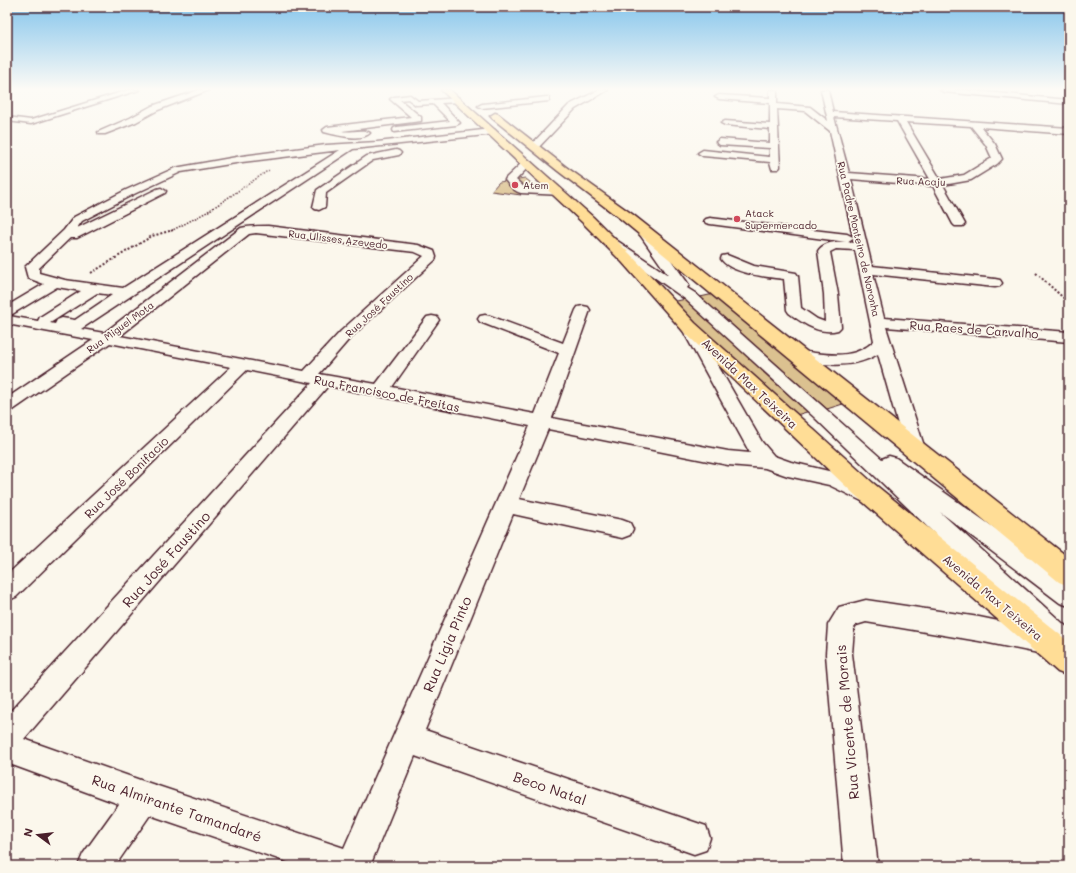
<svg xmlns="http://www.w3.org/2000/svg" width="1076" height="873" font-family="Mali,sans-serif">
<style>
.building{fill:#dbc190;stroke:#4a1f2b}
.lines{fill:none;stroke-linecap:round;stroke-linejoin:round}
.minor-casing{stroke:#4a1f2b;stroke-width:3}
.major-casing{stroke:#4a1f2b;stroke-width:3}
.path-far1{stroke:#4a1f2b;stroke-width:1.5;stroke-dasharray:1.5 1.5;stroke-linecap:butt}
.path{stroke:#4a1f2b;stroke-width:2;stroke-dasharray:2 2;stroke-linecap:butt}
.minor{fill:#fbf7ec;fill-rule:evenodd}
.major{fill:#ffdd96;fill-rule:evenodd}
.poi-dot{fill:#d1495b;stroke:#fbf7ec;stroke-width:1.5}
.labels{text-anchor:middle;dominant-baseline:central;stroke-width:3.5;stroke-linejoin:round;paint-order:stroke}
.far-street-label{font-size:10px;fill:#4a1f2b;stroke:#fbf7ec}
.far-poi-label{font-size:10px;fill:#4a1f2b;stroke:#fbf7ec;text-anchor:start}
.street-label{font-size:12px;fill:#4a1f2b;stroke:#fbf7ec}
.near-street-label{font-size:14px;fill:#4a1f2b;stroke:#fbf7ec}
</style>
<rect width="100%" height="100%" fill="#fbf7ec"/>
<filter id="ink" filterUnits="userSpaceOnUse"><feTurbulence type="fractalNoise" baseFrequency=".025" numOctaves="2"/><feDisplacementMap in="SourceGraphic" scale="8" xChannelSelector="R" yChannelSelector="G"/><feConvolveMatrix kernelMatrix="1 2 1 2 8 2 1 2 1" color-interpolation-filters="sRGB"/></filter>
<g filter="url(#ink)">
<g class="building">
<path d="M525,178L537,188L517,191L521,195L491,191L499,182Z"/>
<path d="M714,294L843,404L827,409L700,297Z"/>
<path d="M686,299L810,411L793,416L672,302Z"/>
</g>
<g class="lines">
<g class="minor-casing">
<g id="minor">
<path d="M128,90H139L31,124L7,121V117L31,120Z"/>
<path d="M199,90H209L158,110L136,122L105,134H99L98,132L130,118L152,106Z"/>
<path d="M599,90H608L575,109L537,149H531L530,147L531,145L569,105Z"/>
<path d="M770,90H777V104L810,107L828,121L821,90H828L833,112L1069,128V134L981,127L995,144L1002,159L997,164L971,180L943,185L965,224L963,226H955L953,224L933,186L851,179L872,266L995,279L1000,280L1002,283L1000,286L995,287L873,274L884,318L1069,332V342L886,327L925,449L922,454L915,456L908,454L905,449L878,354C853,369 826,365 799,361L793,359L791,356L793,353C801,351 807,352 815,353C837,356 857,357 874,341L855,250L836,249L830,252L838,294L841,327L838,330C819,335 804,324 789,313L787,310L784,279C768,277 731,274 721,259L722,256L727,255L754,266L796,273L798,276L801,308L817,319L825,322L824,294L818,251C825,240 842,241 854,243L853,238L847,242L710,224L706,223L704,221L706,219L710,218L847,234L853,237L830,131L805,111L777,109L780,167L778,169H772L770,162L703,156L698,153L703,150L770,157V148L720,145L716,142L720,139L770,143V129L725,125L721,123L725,121L770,124V103L719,99L715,97L719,95L770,98ZM834,117L897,121L930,179L849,173ZM906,122L971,126L986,145L992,158L964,175L940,179Z"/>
<path d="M940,90H965L1069,100V104L944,92Z"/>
<path d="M410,95L418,101L459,98V102L441,103L460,123L456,125L394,132L393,130L394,128L397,127L450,121L433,104L416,105L408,99L400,100L421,117V121L342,131C350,133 364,128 370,133C361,142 336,135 324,132L323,130L327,127L411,117L390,99L394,97Z"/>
<path d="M546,97H549V101L482,108L478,106L482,104Z"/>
<path d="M492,129L495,130L496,132L495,134L353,149L81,329L104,333L241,228C250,226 258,226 268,226L418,245L434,251L436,257L435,260L351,337L319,374L376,384L427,317L432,316L437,317L439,320L392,387L535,414L559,353L480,322L478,319L480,316L485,315L490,316L563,343L576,310L578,307L583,306L588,307L590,310L552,418L728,451L750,453L681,327L684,324L689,322L694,324L762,442L774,456L791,462L841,474L873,489L877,495L873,501L866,503L829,485L788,476L765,468L728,465L548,429L519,499L622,520L630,523L633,529L630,535L622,538L513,514L425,730L706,826L710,838L706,850L694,854L415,756L370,866H299L150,815L115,866H78L83,854L119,804L7,763V715L312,383L247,370L16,597L7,601V575L231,367L110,343L13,410L7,412V398L93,340L7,324V306L44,284L28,278L25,267L64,230L74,217L126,190L175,168L242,156L326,145L377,142ZM340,150L123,288L65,280L39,273V268L70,238H77L165,193L166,191L161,188L157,189L77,228L82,221L134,194L181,172L242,162ZM256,233L415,252L424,256L341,331L304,371L120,336L249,234ZM57,287L81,291L40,317L38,321L9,316ZM97,293L112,295L75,320L62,318L57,320L55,324L50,323ZM328,386L530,426L344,848L143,781L24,739Z"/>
<path d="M396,150L399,151L401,153L399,155L373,160L326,193L325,207L319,210L315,209L313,207L317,190L367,156Z"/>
<path d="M527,160L532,163L516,180L524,187L558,190L562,191L563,193L562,195L521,193C515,192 509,185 505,180L506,178L524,161Z"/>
<path d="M642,225L646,226L687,282L689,285L687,288L695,293L882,459L889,456L896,458L1069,581V606L1060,603L940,512L1069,629V658L1060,655L1053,648L1052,651L1043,654L979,641L866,622L856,625L854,628L852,654L878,866H844L826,654L828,625L839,607L866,600L979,617L1032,628L814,417L685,299L606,243L608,240H616L668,275L636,229L638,226Z"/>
</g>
</g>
<g class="major-casing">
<g id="major">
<path d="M441,90H450L593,217L632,256L695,323L873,483L1069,642V676L1058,672L855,495L683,331L622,262L583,223Z"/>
<path d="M495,113L498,114L566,167L632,214L1069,558V586L1059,582L622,220L558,171L492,118L490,116Z"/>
</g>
</g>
<path class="path-far1" d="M171,231L207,212L269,170"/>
<g class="path">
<path d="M91,273L152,236L173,230"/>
<path d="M1036,273L1069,303"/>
</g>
<use href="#minor" class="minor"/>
<use href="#major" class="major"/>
</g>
</g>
<linearGradient id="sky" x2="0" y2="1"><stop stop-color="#85c5ec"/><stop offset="0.42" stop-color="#fdfbf6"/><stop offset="1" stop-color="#fdfbf6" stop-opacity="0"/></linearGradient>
<rect width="1076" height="212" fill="url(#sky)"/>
<g class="poi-dot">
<circle cx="515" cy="185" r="4"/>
<circle cx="737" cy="219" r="4"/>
</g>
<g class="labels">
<g class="far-street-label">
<text transform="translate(921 181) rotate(2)">Rua Acaju</text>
<text transform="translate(338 239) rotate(7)">Rua Ulisses Azevedo</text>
<text transform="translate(859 239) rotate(77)">Rua Padre Monteiro de Noronha</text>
<text transform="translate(379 305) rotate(-43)">Rua José Faustino</text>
<text transform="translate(120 327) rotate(-36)">Rua Miguel Mota</text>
</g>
<g class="far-poi-label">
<text x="523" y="185">Atem</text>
<text x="745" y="213">Atack<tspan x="745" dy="12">Supermercado</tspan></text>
</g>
<g class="street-label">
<text transform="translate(974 329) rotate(4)">Rua Paes de Carvalho</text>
<text transform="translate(750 383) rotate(43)">Avenida Max Teixeira</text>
<text transform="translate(387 393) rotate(11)">Rua Francisco de Freitas</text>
<text transform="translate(126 477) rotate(-44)">Rua José Bonifacio</text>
<text transform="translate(993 597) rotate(40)">Avenida Max Teixeira</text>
</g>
<g class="near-street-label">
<text transform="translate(166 559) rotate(-48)">Rua José Faustino</text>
<text transform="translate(447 644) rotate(-67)">Rua Ligia Pinto</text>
<text transform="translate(847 722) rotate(-95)">Rua Vicente de Morais</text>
<text transform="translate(550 788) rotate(19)">Beco Natal</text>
<text transform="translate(177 808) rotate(19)">Rua Almirante Tamandaré</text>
</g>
</g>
<rect width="1076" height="873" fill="none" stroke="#fbf7ec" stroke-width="24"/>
<rect x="12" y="12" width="1052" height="849" fill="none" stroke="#4a1f2b" stroke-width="1.5" filter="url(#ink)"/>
<g transform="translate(38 835) rotate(285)" stroke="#fbf7ec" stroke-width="3" paint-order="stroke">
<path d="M0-3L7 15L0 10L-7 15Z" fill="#4a1f2b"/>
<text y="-6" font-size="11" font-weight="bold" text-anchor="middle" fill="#4a1f2b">N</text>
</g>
</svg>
